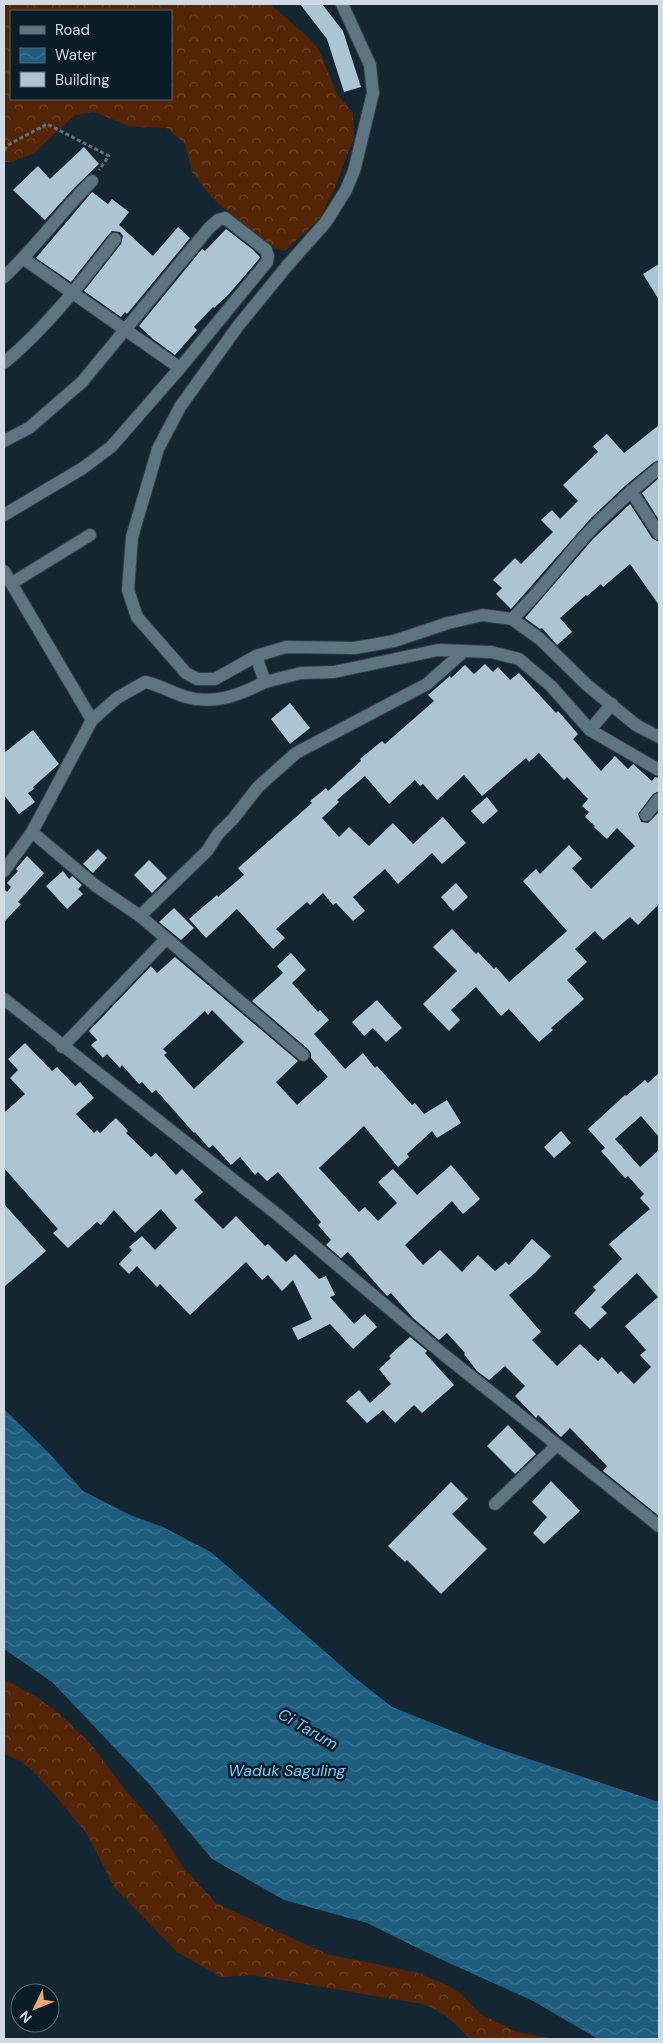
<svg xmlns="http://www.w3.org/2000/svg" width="663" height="2043" font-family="'DM Sans',sans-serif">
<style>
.forest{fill:url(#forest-crowns);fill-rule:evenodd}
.water{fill:url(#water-waves)}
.building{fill:#adc4d2;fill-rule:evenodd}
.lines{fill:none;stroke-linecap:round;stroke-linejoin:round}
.minor-casing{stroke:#324049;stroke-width:14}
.path{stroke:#62727b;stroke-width:3;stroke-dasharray:4 2.5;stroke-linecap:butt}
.minor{stroke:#5f7481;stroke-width:12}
.labels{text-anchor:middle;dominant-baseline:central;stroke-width:5;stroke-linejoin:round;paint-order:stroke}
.water-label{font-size:16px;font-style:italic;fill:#75cafa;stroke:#0a1d27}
</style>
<defs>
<pattern id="forest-crowns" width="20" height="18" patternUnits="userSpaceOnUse" patternTransform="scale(1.25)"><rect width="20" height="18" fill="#532405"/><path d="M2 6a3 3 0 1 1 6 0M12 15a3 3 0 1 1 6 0" fill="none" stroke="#6b4329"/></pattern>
<pattern id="water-waves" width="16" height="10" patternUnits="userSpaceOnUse" patternTransform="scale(1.25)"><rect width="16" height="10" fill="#1d5e7f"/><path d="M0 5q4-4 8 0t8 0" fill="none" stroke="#3d7491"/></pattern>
</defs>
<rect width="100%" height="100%" fill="#142631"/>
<g class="forest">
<path d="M4,4H270L309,38L319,50L337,94L353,113L354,137L335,188L320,218L285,251L272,247L212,198L192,172L185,144L167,128L131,127L94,112L75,115L34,153L12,162H4ZM11,11H171V99H11Z"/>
<path d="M4,1679L35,1696L60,1714L91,1744L126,1791L158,1827L183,1867L216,1903L327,1954L419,1973L447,1985L460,1993L482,2015L517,2032L555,2039H470C454,2023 444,2011 422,2004L252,1975L221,1977L177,1952L114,1887L87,1834L53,1793L32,1770L20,1761L4,1754Z"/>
</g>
<path class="water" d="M4,1409L49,1453L83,1491L130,1515L163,1527L211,1552L354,1677L392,1707L490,1746L659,1802V2039H598L533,2001L438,1958L367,1923L284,1900L212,1859L149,1784L52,1682L4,1649Z"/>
<g class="building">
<path d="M300,4H322L343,31L361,87L344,92L327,39Z"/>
<path d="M84,147L99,164L75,187L45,220L13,190L38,166L50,179Z"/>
<path d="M92,192L108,204L112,199L129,212L119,225L153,256L178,227L190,238L127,314L125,312L121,317L84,291L121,244L123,236L120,232L112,231L109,234L71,282L36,258Z"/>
<path d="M226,229L252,249L260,257L259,259L229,294L214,308L213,307L194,327L197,330L175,355L153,339L139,326L202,249L205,251Z"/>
<path d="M659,264V300L643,274Z"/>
<path d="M659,425V460L654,462L626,485L591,518L511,609L496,594L502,588L493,580L515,558L521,564L553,532L541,520L552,510L560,519L578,501L563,485L598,452L593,446L607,434L624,453Z"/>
<path d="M659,478V520L642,493Z"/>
<path d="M630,504L652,538L659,542V605L630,564L603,587L601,584L587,596L586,595L560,618L572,632L557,645L542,628L540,629L525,618L593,539Z"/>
<path d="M485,664L493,672L498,667L510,680L519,673L556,713L558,711L578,734L573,739L601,771L615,756L628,769L633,764L652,781L655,777L659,778V791L653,794L638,814L641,822L648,823L659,812V904L638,925L630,917L603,940L595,931L575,949L587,962L567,980L584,999L551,1028L553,1030L539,1042L509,1009L501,1016L476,987L451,1010L460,1020L449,1031L423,1004L457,971L433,947L452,929L476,954L478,952L494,969L496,967L509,982L567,931L523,881L536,869L540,874L569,845L582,859L572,868L591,889L635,846L617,828L607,839L594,827L595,826L585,817L589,812L582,806L588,799L567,777L564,780L539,753L529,762L526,758L482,796L464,775L437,800L423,784L420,786L415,780L389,804L365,776L337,800L339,802L322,818L339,837L349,827L369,846L393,823L413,844L443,817L466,843L442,864L432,853L398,884L385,869L353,897L365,911L353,921L336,903L333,905L323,893L310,905L307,902L276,929L285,938L273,949L237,909L206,938L189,919L217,895L218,897L244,875L238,868L312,803L310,801L326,788L328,791L361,761L360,759L382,741L385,744L434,701L428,695L450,676L451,678L465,665L474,674Z"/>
<path d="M290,703L310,728L290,744L271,719Z"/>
<path d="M33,730L59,764L33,787L34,789L28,793L35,802L19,814L4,795V753Z"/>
<path d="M487,797L498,811L483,824L471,811Z"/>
<path d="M98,849L107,858L93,873L83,864Z"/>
<path d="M27,856L44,873L18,902L21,904L4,922V889L7,892L11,887L7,883L18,871L16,869Z"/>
<path d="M149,860L167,878L152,893L134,875Z"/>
<path d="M63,871L69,879L72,876L82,885L78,889L83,894L67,909L46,886Z"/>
<path d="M456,883L468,897L453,911L441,897Z"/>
<path d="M174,908L194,928L181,940L159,922Z"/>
<path d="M291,953L306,970L292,983L318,1012L320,1010L329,1020L314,1034L345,1069L363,1053L375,1068L377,1066L412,1105L415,1103L424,1114L447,1100L461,1123L437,1138L432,1131L407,1154L409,1157L398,1167L364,1126L319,1168L359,1212L365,1207L378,1221L397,1203L378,1182L393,1169L417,1195L451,1165L480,1199L463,1214L452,1201L405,1245L423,1265L440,1250L462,1272L478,1255L495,1271L506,1262L509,1265L532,1239L551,1256L536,1272L509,1295L541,1332L532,1340L557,1366L580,1344L598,1361L602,1357L618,1374L621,1371L634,1384L651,1367L640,1355L646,1350L625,1326L658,1297L637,1273L601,1307L607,1313L590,1329L574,1313L596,1290L593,1287L622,1259L609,1244L650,1209L640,1198L644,1194L628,1176L625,1178L601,1151L605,1148L588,1129L625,1095L626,1096L645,1080L648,1083L659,1073V1137L641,1116L615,1139L640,1167L659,1150V1516L603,1471L607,1466L570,1428L561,1437L538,1415L536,1418L515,1396L525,1386L505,1366L489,1380L477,1371L464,1354L465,1353L447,1333L439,1340L413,1318L391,1293L387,1296L348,1252L341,1258L326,1245L331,1240L318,1225L321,1222L278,1172L267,1181L258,1172L255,1175L240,1157L231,1165L213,1145L209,1148L195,1132L194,1133L156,1090L152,1093L142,1082L139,1084L122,1065L120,1068L107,1054L103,1058L91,1045L97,1040L89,1031L151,966L157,973L175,957L298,1061L276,1082L297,1105L328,1077L311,1058V1053L308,1049L252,1001L283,973L277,966ZM212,1010L244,1042L194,1089L164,1055L167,1053L163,1049L205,1011L208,1015Z"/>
<path d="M377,1000L402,1028L386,1042L373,1028L364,1036L352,1022Z"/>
<path d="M25,1043L52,1071L57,1067L75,1086L80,1082L94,1098L76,1114L94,1133L97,1130L100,1133L116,1118L128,1131L126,1133L151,1157L156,1153L176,1175L182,1169L203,1192L194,1200L223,1229L236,1216L265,1246L268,1244L286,1262L295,1254L319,1279L326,1276L335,1295L330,1297L354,1324L365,1314L377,1327L353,1349L330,1324L298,1340L292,1328L312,1319L293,1280L282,1291L268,1275L262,1280L246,1262L190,1315L160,1284L157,1287L137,1266L129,1274L119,1264L132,1250L129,1247L142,1236L155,1250L177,1228L161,1209L135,1233L114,1210L101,1225L97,1222L68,1248L53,1233L58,1229L4,1168V1113L25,1094L10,1078L18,1070L8,1059Z"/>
<path d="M561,1131L571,1143L554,1158L544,1147Z"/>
<path d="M4,1204L46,1251L4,1287Z"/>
<path d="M410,1337L427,1351L425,1353L454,1385L422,1413L414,1405L395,1423L383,1410L367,1423L346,1401L359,1390L370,1403L391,1384L379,1369L391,1358L389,1356Z"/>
<path d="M508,1425L536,1454L515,1474L487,1446Z"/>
<path d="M551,1481L580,1511L544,1544L533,1533L547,1517L532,1502Z"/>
<path d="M451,1482L468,1499L452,1514L487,1549L441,1594L407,1560L405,1562L388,1546Z"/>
</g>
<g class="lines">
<g class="minor-casing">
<g id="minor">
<path d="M24,259L180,368"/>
<path d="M4,277C36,247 61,212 92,181"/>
<path d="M4,363C47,327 81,283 115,239"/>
<path d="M4,441L29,428L82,382L209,228L218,220L225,218L266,250L268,256L267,262L180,368L111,447L83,468L4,515"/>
<path d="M631,491L659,534"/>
<path d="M4,571L92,720"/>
<path d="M12,583L90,535"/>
<path d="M512,619C536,596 556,570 578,544C602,516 631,491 659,468"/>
<path d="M256,656L215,679H197L186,673L137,617L128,590L132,537L158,449L180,407L238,326L287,266L326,222L346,190L354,171L373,93L370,65L342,4"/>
<path d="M265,682L301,673L334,672L438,650L491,652L519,659L551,686L590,730L659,770"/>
<path d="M590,730L612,704"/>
<path d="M646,815L659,799"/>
<path d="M32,832L96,886L140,916L207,851L218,834L233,819L258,787L296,753L427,684L463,652"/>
<path d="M4,871L32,832L92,720L117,698L145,682C160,685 172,693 186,697C214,705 240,695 265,682L256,656L286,647L354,648L372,645L394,641L448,623L483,615L512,619L540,639L587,685L636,725L659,737"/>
<path d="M140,916L303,1055"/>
<path d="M4,999L278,1215L443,1354L659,1526"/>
<path d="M62,1047L166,939"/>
<path d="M495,1504L556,1446"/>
</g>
</g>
<path class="path" d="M4,150L8,145L47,124L109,156L99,170"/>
<use href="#minor" class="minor"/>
</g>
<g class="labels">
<g class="water-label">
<text transform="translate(308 1729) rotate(30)">Ci Tarum</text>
<text x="287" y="1770">Waduk Saguling</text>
</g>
</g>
<rect width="663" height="2043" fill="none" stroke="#cfdbe2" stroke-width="10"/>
<rect x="10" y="10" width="162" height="90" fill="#0a1d27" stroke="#596972"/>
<rect x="20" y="26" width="25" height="8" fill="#5f7481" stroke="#596972"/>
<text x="55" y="35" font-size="15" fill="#cfdbe2">Road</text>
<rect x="20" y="48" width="25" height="15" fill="url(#water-waves)" stroke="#596972"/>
<text x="55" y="60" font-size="15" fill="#cfdbe2">Water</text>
<rect x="20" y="72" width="25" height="15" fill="#adc4d2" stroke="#596972"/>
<text x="55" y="85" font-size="15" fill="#cfdbe2">Building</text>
<g transform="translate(35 2008) rotate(227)"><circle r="24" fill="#0a1d27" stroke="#596972"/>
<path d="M0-4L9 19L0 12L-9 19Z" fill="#f0a279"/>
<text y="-8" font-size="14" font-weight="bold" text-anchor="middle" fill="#cfdbe2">N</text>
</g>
</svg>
